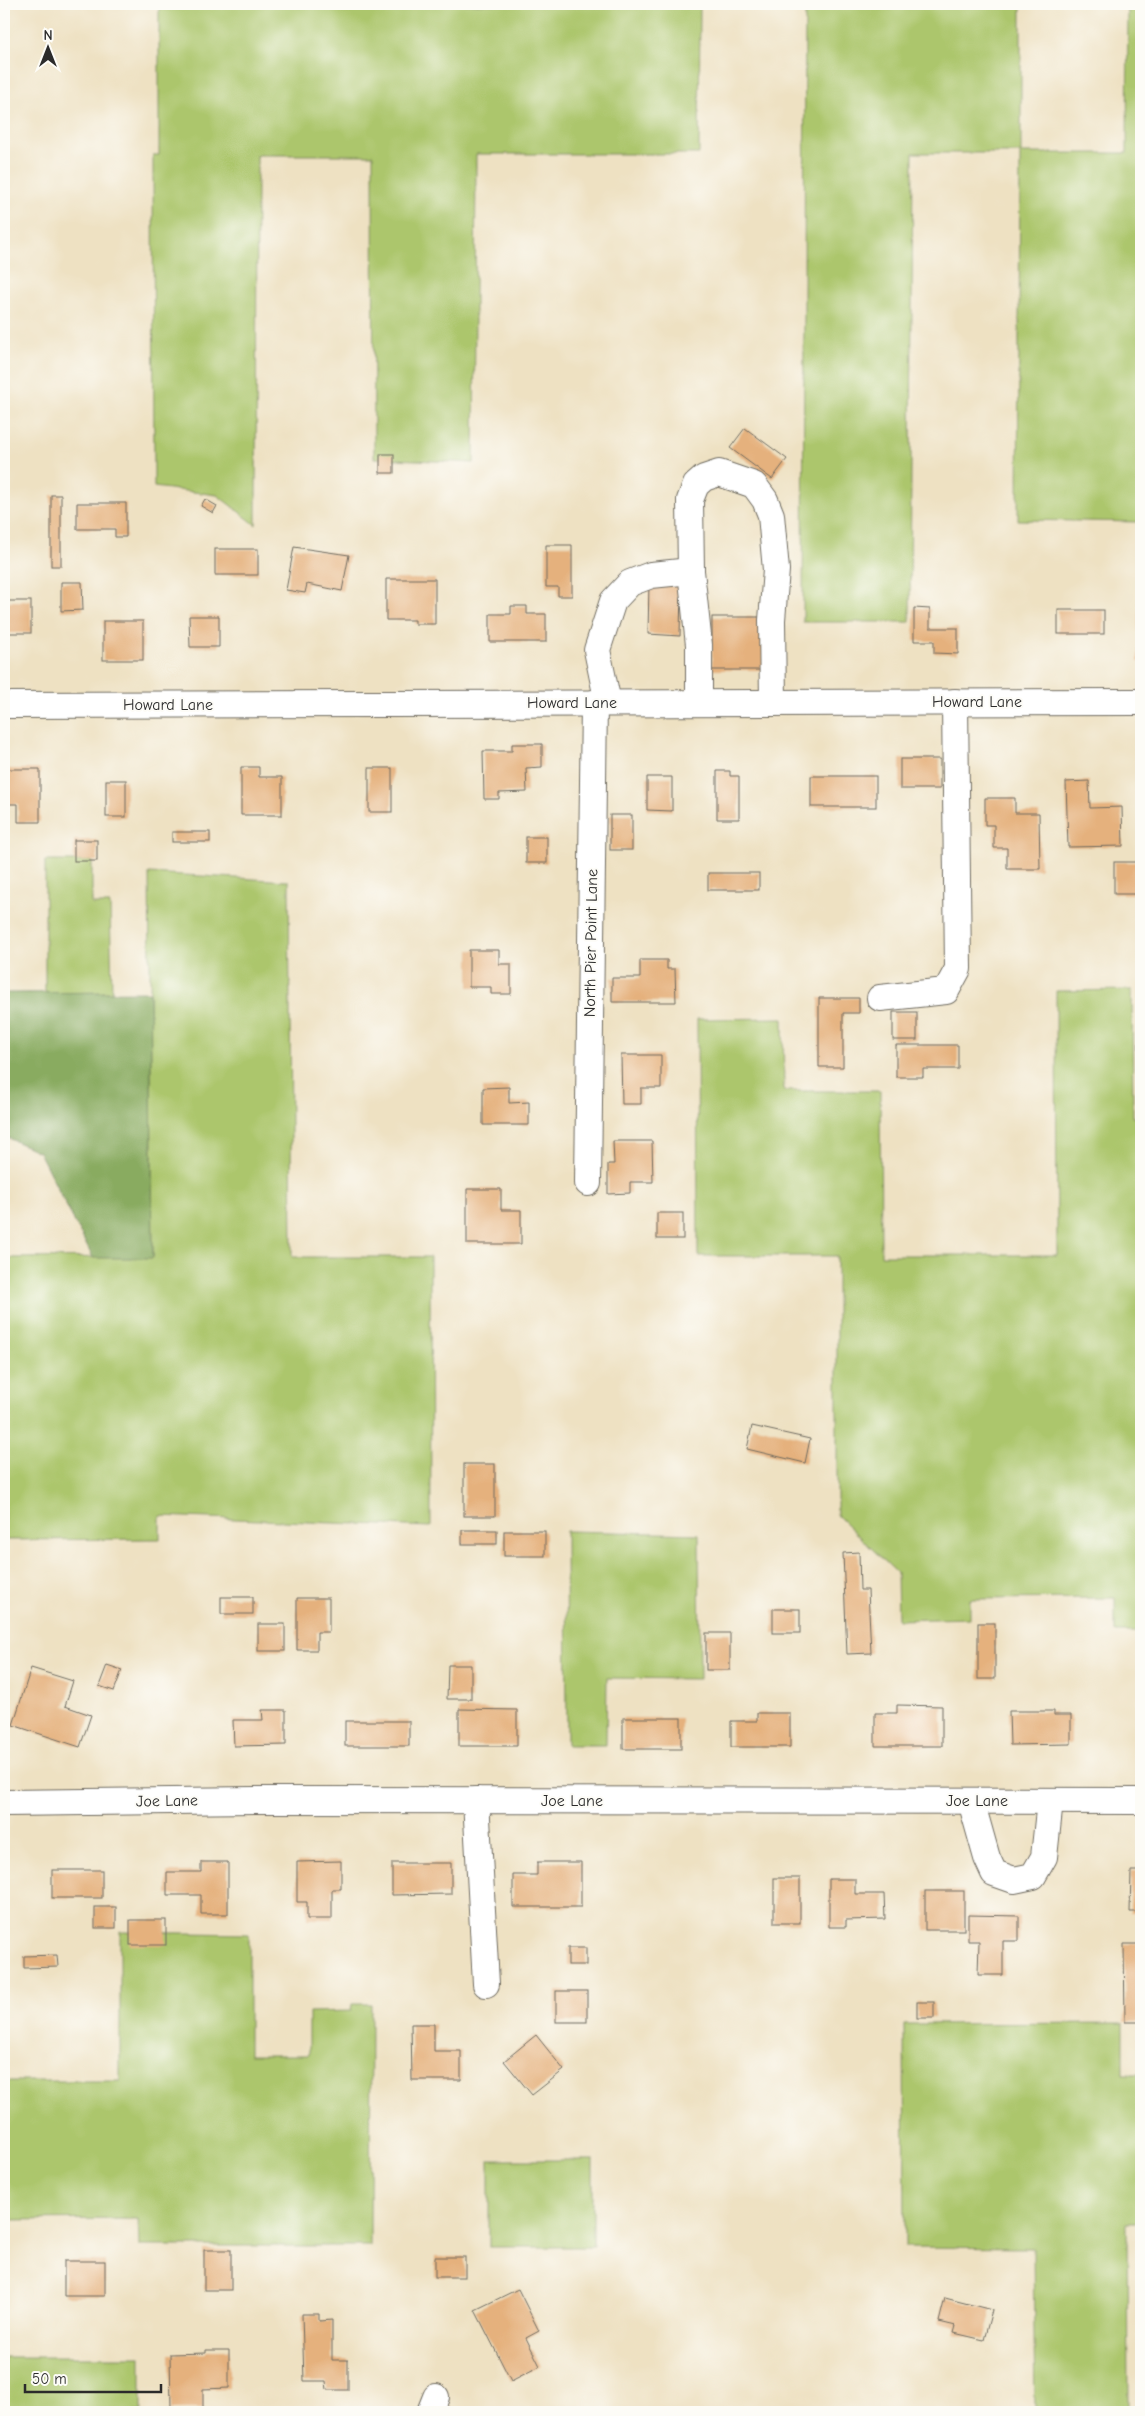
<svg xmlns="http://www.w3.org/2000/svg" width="1145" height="2416" font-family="'Comic Neue',sans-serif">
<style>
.green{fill:#acc66c;stroke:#6c784c}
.forest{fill:#89ab60;stroke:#5a6b46}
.building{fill:#e5b17d}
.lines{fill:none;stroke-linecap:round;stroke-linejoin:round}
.minor-casing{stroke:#6f6b60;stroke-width:28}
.minor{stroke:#fff;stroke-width:26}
.labels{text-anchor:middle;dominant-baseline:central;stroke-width:4;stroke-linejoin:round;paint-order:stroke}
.street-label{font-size:16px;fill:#2b2b2b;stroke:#fdfcf7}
</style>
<rect width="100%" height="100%" fill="#fdfcf7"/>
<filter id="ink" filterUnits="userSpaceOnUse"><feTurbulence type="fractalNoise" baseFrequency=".02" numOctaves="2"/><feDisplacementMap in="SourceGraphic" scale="10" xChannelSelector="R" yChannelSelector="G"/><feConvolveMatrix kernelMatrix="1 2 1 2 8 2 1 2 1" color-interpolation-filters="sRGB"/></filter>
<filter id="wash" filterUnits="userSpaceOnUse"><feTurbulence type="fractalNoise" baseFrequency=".0096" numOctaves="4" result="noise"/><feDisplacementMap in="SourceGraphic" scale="20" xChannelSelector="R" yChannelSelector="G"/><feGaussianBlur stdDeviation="1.12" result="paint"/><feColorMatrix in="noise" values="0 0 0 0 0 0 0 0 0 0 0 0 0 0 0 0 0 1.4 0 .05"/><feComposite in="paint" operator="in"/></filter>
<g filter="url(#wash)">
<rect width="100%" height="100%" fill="#eee1c2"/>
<g class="green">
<path d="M159,4H700L699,154H476L474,463L374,458L373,155H257L256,525L217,495L154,487L153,155H159Z"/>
<path d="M805,4H1021V153H1127L1128,4H1141V522L1018,520L1020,153H913L910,622H803Z"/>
<path d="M45,861H92V904H110L112,992L45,993Z"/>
<path d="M149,873L289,881L292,1257H430L431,1527L160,1516V1539L4,1540V1258L153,1257Z"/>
<path d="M1132,990L1133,1117L1141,1118V1632H1115V1598L970,1599V1618L898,1620L897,1573L837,1515V1256H698L697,1019L783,1018L784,1091H880L881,1255H1057L1056,991Z"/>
<path d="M566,1531L699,1534L700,1679L607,1678L606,1745H567Z"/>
<path d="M120,1932L249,1934V2055H309V2012L351,2011L352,2004H371L370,2246H139L138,2219L4,2220V2081H120Z"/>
<path d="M1123,2023V2074H1141V2223H1127L1128,2412H1035L1033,2248L905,2247L904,2024Z"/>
<rect x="489" y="2160" width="104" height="87"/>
<rect x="4" y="2357" width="137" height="55"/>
</g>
<path class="forest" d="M150,992L153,1258H93L39,1152L4,1136V993Z"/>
<g id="blocks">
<g class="building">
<path d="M745,428L787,459L772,479L730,448Z"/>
<rect x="380" y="454" width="14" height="19"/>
<rect x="51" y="495" width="10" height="71"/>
<path d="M205,499L217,506L213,513L201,506Z"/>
<path d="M77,503H126V537H115V529H77Z"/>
<path d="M546,545H572V596H558V587H546Z"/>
<path d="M294,547L349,555L342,591L307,584L305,593L286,590Z"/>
<rect x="215" y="549" width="43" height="26"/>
<path d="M386,579H435V624H415V620H386Z"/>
<path d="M61,582H82L83,610L61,611Z"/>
<path d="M649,583L681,584L680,636L648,634Z"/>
<rect x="5" y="601" width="26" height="32"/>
<path d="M511,606H527V614H546V642H490V614H511Z"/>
<path d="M914,608L930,609V628H958V654L934,653V641H914Z"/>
<rect x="1058" y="610" width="46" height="24"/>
<rect x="1138" y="613" width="3" height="49"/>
<path d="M189,616H219V647H190Z"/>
<rect x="712" y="617" width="52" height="53"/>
<rect x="103" y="621" width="40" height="39"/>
<path d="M512,744H542V767L526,768L527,792L499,793V799H484L483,751H512Z"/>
<rect x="900" y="759" width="40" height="30"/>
<path d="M241,767H259V777H282V815H241Z"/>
<rect x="369" y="768" width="23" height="44"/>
<path d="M4,769H40V822H18V804H4Z"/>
<path d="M717,771H730V776H739V819H717Z"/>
<rect x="811" y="776" width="65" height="31"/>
<path d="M647,777H672V811L647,810Z"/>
<rect x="106" y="780" width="20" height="37"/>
<path d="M1089,781L1090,808L1122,807L1123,846L1068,847L1066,782Z"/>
<path d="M985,798H1015V813H1039L1040,869H1007V848H994V825H985Z"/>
<rect x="610" y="815" width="22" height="35"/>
<rect x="172" y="832" width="38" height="10"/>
<rect x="526" y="837" width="21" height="26"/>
<rect x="74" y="840" width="23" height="21"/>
<rect x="1114" y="862" width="22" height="32"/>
<rect x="708" y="873" width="51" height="17"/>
<path d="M469,950H499V964H511V994H491V987H469Z"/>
<path d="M640,960H667V969H675L676,1002H612V978H640Z"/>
<path d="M819,998H859V1013H843V1067H819Z"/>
<rect x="893" y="1012" width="24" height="28"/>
<rect x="1139" y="1029" width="2" height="54"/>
<path d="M896,1045H958V1069H923V1077H896Z"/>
<path d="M621,1055H661V1088H641V1104H622Z"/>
<path d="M509,1087V1103L529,1102V1125H483V1088Z"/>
<path d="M613,1141H652L653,1182H630V1193L608,1194V1164H614Z"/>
<path d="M467,1189H501V1210H521V1244H467Z"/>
<rect x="657" y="1213" width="26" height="26"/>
<path d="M752,1426L810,1439L805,1463L747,1449Z"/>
<rect x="464" y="1464" width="31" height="52"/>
<rect x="462" y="1530" width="35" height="14"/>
<rect x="504" y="1531" width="41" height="25"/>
<path d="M859,1552L860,1590H868L871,1653L847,1654L843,1553Z"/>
<rect x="221" y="1597" width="32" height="17"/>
<path d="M297,1598H329V1632H317V1650H297Z"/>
<rect x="773" y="1609" width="27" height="24"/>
<rect x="978" y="1623" width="17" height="56"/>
<rect x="258" y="1624" width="27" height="27"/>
<rect x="706" y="1633" width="24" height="37"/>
<path d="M107,1665L122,1670L114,1691L99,1686Z"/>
<path d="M448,1665H471V1699H447Z"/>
<path d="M31,1668L73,1681L65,1706L91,1715L80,1747L13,1725Z"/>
<path d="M897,1705L942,1706V1746H875V1713H897Z"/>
<path d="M459,1709L517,1710V1746H459Z"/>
<path d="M262,1710H286V1745L234,1746L233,1720H263Z"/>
<path d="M1009,1711H1054V1715H1071V1744L1010,1745Z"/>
<path d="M757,1713H790V1747H731V1721H757Z"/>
<rect x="623" y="1718" width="58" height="31"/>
<rect x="345" y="1721" width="64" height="25"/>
<path d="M341,1861V1889H332V1919H307V1902H297V1862Z"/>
<path d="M201,1862H228V1914H201V1895H167V1872H201Z"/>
<path d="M537,1862H581V1907H513V1875H537Z"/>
<path d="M392,1863H451V1894L392,1895Z"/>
<rect x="52" y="1870" width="50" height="28"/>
<path d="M1131,1871H1141V1912H1130Z"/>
<rect x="774" y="1878" width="26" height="45"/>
<path d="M829,1879H855V1894H884L885,1919L846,1920V1927H829Z"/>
<rect x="925" y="1891" width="39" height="39"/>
<rect x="95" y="1907" width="21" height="21"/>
<path d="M968,1915L1019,1916V1941H1003V1975H978L979,1941H968Z"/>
<rect x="130" y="1920" width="36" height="25"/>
<path d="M1124,1944H1141V2022H1125Z"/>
<rect x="568" y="1948" width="18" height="17"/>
<path d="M57,1955L58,1967L24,1968V1956Z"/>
<rect x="556" y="1991" width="31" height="31"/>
<rect x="917" y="2002" width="17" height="16"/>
<path d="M411,2024H434V2051H461V2080H412Z"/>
<path d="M536,2035L564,2070L532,2095L504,2061Z"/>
<rect x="204" y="2250" width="27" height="40"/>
<rect x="435" y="2257" width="30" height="20"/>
<rect x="64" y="2261" width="41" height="35"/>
<path d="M518,2289L539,2331L526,2338L540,2366L511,2381L475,2310Z"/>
<path d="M945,2298L992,2310L984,2340L954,2333L956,2326L939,2322Z"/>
<path d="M302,2314H319V2321L332,2320V2360H348V2390H327L326,2381H304Z"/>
<path d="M206,2350H229V2388L203,2389V2409H171L170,2354L206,2353Z"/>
</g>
</g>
</g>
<g filter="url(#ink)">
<use href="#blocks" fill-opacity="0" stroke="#6f6b60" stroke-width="1"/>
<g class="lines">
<g class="minor-casing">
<g id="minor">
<path d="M608,703L597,650L613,601L630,583L651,575L691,571"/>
<path d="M699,703V645L691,571L690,500L696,485L704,478L719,473L754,485L765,500L771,515L776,570L772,620L773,703"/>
<path d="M4,705L1141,702"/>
<path d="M880,998L946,991L958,969L955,702"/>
<path d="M588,1183L594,703"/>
<path d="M476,1800L486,1984"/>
<path d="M971,1801L987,1858L994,1873L1014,1880L1033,1876L1044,1857L1050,1801"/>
<path d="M4,1803L255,1800L1141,1801"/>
<path d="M430,2412L436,2397"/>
</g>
</g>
<use href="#minor" class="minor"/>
</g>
</g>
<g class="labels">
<g class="street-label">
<text x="977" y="702">Howard Lane</text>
<text x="572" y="703">Howard Lane</text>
<text x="168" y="705">Howard Lane</text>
<text transform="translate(591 943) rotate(-89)">North Pier Point Lane</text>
<text transform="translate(167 1801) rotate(-1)">Joe Lane</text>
<text x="572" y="1801">Joe Lane</text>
<text x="977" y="1801">Joe Lane</text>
</g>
</g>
<rect width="1145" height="2416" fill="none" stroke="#fdfcf7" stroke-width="20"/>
<g transform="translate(48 48)" stroke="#fdfcf7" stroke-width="4" paint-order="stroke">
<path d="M0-4L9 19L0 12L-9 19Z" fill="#2b2b2b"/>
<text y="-8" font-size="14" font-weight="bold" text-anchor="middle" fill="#2b2b2b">N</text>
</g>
<path d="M25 2384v8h136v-8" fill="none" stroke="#2b2b2b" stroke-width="2.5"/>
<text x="32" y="2384" font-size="15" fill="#2b2b2b" stroke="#fdfcf7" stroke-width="4" paint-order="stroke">50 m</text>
</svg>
